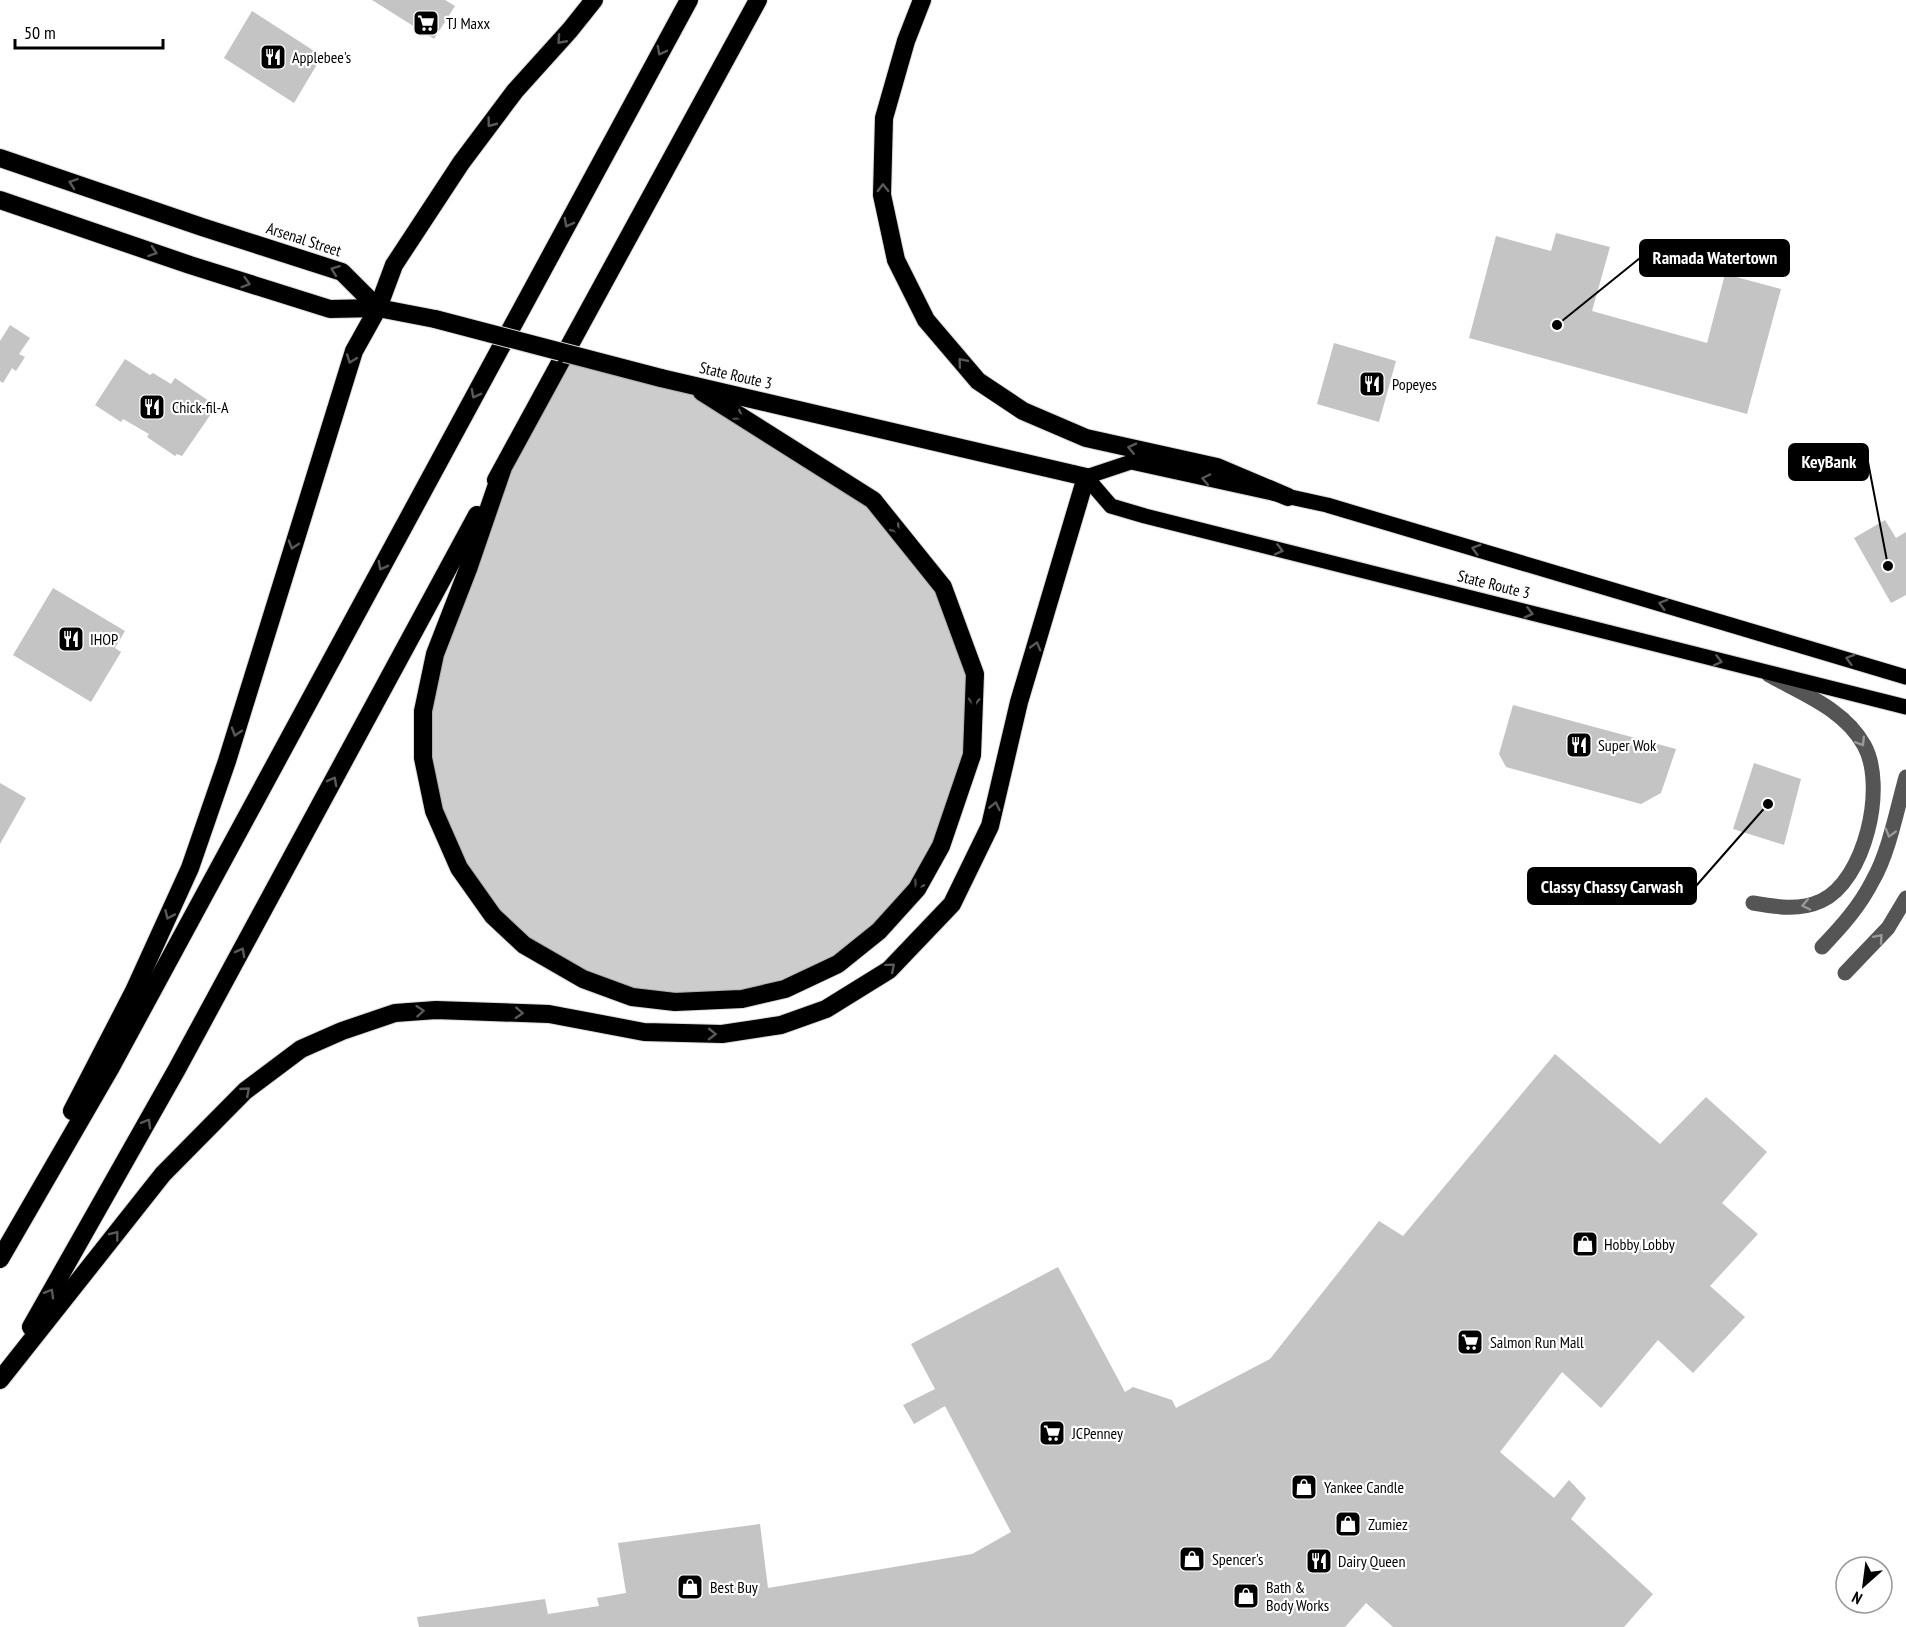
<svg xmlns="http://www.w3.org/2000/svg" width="1906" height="1627" font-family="'PT Sans Narrow',sans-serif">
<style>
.building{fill:#c4c4c4}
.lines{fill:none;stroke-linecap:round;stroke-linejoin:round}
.major-casing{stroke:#dbdbdb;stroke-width:17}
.highway-casing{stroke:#dbdbdb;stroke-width:20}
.minor{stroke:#555;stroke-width:15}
.major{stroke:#000;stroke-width:15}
.highway{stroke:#000;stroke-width:18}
.highway-bridge-casing{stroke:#dbdbdb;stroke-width:20;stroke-linecap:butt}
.highway-bridge{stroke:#000;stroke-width:18}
.oneway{stroke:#595959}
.oneway2{stroke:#999}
.marked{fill:#000;fill-opacity:0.2;stroke:#000;stroke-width:4.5;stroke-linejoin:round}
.labels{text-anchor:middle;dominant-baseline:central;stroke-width:4.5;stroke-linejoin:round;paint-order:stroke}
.poi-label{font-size:16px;fill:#000;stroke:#fff;text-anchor:start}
.street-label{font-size:16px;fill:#000;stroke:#fff}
.leader{fill:none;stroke:#000;stroke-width:2}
.callout-dot{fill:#000;stroke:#fff;stroke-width:2}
.callout{fill:#000;stroke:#000;stroke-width:2}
.callout-label{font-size:18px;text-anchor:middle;font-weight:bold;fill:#fff}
</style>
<rect width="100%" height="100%" fill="#fff"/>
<g class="building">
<path d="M372,0H445L455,6L434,39Z"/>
<path d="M252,11L322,56L294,103L224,58Z"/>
<path d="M1556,233L1610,247L1592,311L1707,343L1725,274L1781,289L1747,414L1469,338L1496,236L1551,251Z"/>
<path d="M10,325L30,338L19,354L25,357L16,371L12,368L3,383L0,381V341Z"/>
<path d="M1334,343L1396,361L1379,422L1317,404Z"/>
<path d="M125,359L150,375L153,373L171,384L175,378L209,401L204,410L211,414L182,456L177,454L175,456L147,437L149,434L123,419L121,422L95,405Z"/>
<path d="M1885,520L1896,538L1906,532V595L1891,603L1854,538Z"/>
<path d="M53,588L125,631L115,648L121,652L91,702L13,655Z"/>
<path d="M1513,705L1676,749L1661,793L1641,804L1506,767L1499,754Z"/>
<path d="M1754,763L1801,779L1784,845L1733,829Z"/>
<path d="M0,783L26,798L0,844Z"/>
<path d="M1555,1054L1660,1144L1706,1097L1767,1152L1722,1203L1758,1234L1710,1286L1745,1317L1693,1373L1658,1340L1601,1408L1562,1372L1500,1452L1554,1498L1569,1480L1586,1498L1571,1519L1653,1594L1624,1627H1393L1366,1603L1345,1627H419L417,1617L545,1599L548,1614L599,1606L597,1598L626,1593L618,1543L760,1524L768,1588L972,1554L1011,1532L945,1406L914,1424L903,1405L935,1389L911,1344L1058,1267L1125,1392L1133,1387L1172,1400L1176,1408L1270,1359L1379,1221L1403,1236Z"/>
</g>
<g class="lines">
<g class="major-casing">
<path id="major" d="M1906,677L1327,505L1131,462L1086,477L1111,506L1145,516L1906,707"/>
</g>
<g class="highway-casing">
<g id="highway">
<path d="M922,0L906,41L884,118L882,195L896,260L926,320L978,381L1023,411L1086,438L1217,467L1288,497"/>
<path d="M0,158L202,227L342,272L378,308"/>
<path d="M0,200L190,265L330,309L378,308L435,319"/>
<path d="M502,470L468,569L435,654L423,711V758L434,811L459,868L493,916L524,945L583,979L632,997L675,1002L742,999L785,989L838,964L879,931L917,889L941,846L972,755L975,674L943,587L873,500L702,392"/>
<path d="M496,480L758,0"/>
<path d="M72,1111L134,991L190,868L227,761L354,351L378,308L394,265L461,163L515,91L570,30L594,0"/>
<path d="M0,1259L111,1067L689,0"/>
<path d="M31,1327L177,1069L477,515"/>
<path d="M0,1380L163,1174L245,1091L301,1049L342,1031L395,1013L436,1010L549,1014L644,1032L722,1034L781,1025L826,1009L889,970L952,904L990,826L1019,702L1086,477L661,378"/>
</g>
</g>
<g class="minor">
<path d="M1753,903C1776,907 1799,911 1821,901C1865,881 1887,786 1864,745C1844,709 1803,694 1769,675"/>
<path d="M1822,947C1842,926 1860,906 1873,880C1889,852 1897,809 1906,777"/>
<path d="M1845,973L1888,928L1906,898"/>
</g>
<use href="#major" class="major"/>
<use href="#highway" class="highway"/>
<g class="highway-bridge-casing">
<path id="highway-bridge" d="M435,319L661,378"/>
</g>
<use href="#highway-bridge" class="highway-bridge"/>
</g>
<defs><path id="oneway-chevron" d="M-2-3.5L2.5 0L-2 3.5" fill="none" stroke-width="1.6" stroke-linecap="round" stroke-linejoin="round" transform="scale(1.5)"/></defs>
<g class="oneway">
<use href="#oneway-chevron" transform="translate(561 40) rotate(132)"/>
<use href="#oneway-chevron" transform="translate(661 51) rotate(118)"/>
<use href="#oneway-chevron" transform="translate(491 123) rotate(127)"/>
<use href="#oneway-chevron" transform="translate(73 183) rotate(-161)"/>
<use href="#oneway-chevron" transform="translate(883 188) rotate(-91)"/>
<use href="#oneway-chevron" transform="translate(568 223) rotate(118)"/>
<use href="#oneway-chevron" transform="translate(153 252) rotate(19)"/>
<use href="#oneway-chevron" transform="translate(335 270) rotate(-159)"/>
<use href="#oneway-chevron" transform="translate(246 283) rotate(17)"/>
<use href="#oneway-chevron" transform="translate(351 359) rotate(110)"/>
<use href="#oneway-chevron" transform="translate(962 362) rotate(-130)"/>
<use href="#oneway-chevron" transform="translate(475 394) rotate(118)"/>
<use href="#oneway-chevron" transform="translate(739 416) rotate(32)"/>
<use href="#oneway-chevron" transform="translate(1132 448) rotate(-167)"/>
<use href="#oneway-chevron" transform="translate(1206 479) rotate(-168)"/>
<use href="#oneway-chevron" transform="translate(896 529) rotate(51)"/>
<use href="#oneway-chevron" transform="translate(293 545) rotate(107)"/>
<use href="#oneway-chevron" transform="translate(1476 549) rotate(-164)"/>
<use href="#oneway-chevron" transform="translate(1279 550) rotate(14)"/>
<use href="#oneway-chevron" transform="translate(382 566) rotate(118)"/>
<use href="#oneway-chevron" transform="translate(1663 604) rotate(-164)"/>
<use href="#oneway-chevron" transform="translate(1529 613) rotate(14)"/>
<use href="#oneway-chevron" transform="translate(1036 646) rotate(-74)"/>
<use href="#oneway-chevron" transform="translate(1850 659) rotate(-164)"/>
<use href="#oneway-chevron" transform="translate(1718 661) rotate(14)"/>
<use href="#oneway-chevron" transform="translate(974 702) rotate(92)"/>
<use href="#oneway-chevron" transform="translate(236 732) rotate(107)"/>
<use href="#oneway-chevron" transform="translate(333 781) rotate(-62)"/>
<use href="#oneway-chevron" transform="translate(995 806) rotate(-77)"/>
<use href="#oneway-chevron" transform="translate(918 885) rotate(123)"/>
<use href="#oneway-chevron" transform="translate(169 915) rotate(114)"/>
<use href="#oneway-chevron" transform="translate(241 952) rotate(-62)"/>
<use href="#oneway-chevron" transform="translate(891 967) rotate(-40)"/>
<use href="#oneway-chevron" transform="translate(420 1011) rotate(-5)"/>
<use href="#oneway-chevron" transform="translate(519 1013) rotate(3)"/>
<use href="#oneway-chevron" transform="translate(712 1034) rotate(1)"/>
<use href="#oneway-chevron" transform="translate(246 1091) rotate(-41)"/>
<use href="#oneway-chevron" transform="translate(147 1123) rotate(-60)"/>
<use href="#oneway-chevron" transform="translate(115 1235) rotate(-52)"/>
<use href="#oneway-chevron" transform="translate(50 1293) rotate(-60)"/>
</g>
<g class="oneway2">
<use href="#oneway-chevron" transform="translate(1861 742) rotate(58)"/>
<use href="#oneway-chevron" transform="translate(1890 833) rotate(106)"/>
<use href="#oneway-chevron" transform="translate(1806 905) rotate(168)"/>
<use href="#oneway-chevron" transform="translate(1879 938) rotate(-49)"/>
</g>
<path class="marked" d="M565,353L690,385L873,500L943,587L975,674L972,755L941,846L917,889L879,931L838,964L785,989L742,999L675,1002L632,997L583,979L524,945L493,916L459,868L434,811L423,758V711L435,654L502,470Z"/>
<defs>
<g id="supermarket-square" transform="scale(1.35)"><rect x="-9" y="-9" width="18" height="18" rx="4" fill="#000" stroke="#fff"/><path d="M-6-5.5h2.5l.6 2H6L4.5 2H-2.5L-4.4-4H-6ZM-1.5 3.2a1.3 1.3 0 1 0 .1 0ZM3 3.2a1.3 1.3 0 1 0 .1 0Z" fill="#fff"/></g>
<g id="restaurant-square" transform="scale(1.35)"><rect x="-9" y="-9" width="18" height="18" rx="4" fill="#000" stroke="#fff"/><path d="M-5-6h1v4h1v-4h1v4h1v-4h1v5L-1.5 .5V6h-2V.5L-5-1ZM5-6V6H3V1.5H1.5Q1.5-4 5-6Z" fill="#fff"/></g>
<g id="shop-square" transform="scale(1.35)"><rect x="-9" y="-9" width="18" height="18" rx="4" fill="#000" stroke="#fff"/><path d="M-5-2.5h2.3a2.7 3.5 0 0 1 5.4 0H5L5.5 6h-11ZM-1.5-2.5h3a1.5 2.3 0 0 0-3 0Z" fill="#fff"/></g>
</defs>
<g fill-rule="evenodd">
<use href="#supermarket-square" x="426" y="23"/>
<use href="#restaurant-square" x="273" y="57"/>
<use href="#restaurant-square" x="1372" y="384"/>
<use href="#restaurant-square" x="152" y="407"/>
<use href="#restaurant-square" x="71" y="639"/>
<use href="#restaurant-square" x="1579" y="745"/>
<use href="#shop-square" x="1585" y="1244"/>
<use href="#supermarket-square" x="1470" y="1342"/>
<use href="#supermarket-square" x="1052" y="1433"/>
<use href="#shop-square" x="1304" y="1487"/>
<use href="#shop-square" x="1348" y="1524"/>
<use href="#shop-square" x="1192" y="1559"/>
<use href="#restaurant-square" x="1319" y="1561"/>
<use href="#shop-square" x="690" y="1587"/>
<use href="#shop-square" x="1246" y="1596"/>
</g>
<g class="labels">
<g class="poi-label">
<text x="446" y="23">TJ Maxx</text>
<text x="292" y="57">Applebee's</text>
<text x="1392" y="384">Popeyes</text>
<text x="172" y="407">Chick-fil-A</text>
<text x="90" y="639">IHOP</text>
<text x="1598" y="745">Super Wok</text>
<text x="1604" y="1244">Hobby Lobby</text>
<text x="1490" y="1342">Salmon Run Mall</text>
<text x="1072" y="1433">JCPenney</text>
<text x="1324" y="1487">Yankee Candle</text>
<text x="1368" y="1524">Zumiez</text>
<text x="1212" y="1559">Spencer's</text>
<text x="1338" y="1561">Dairy Queen</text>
<text x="710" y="1587">Best Buy</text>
<text x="1266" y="1587">Bath &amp;<tspan x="1266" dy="18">Body Works</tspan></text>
</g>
<g class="street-label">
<text transform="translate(304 239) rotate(18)">Arsenal Street</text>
<text transform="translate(736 375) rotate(13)">State Route 3</text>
<text transform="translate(1494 584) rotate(14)">State Route 3</text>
</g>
</g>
<path class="leader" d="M1557 325L1640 258M1888 566L1868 462M1768 804L1696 886"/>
<g class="callout-dot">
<circle cx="1557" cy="325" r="6"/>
<circle cx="1888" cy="566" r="6"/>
<circle cx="1768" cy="804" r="6"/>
</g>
<g class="callout">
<rect x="1640" y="240" width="149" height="36" rx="6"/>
<rect x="1789" y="444" width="79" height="36" rx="6"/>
<rect x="1528" y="868" width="168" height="36" rx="6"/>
</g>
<g class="callout-label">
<text x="1715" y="264">Ramada Watertown</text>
<text x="1829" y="468">KeyBank</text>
<text x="1612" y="893">Classy Chassy Carwash</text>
</g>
<g transform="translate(1864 1585) rotate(208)"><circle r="28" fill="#ffffff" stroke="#999999" stroke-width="1.5"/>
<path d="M0-4.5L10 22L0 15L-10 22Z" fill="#000000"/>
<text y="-9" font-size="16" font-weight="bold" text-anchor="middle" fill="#000000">N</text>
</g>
<path d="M15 39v9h148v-9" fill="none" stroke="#000000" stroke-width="3"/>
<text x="24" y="39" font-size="18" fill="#000000" stroke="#ffffff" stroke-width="4.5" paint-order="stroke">50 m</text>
</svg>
